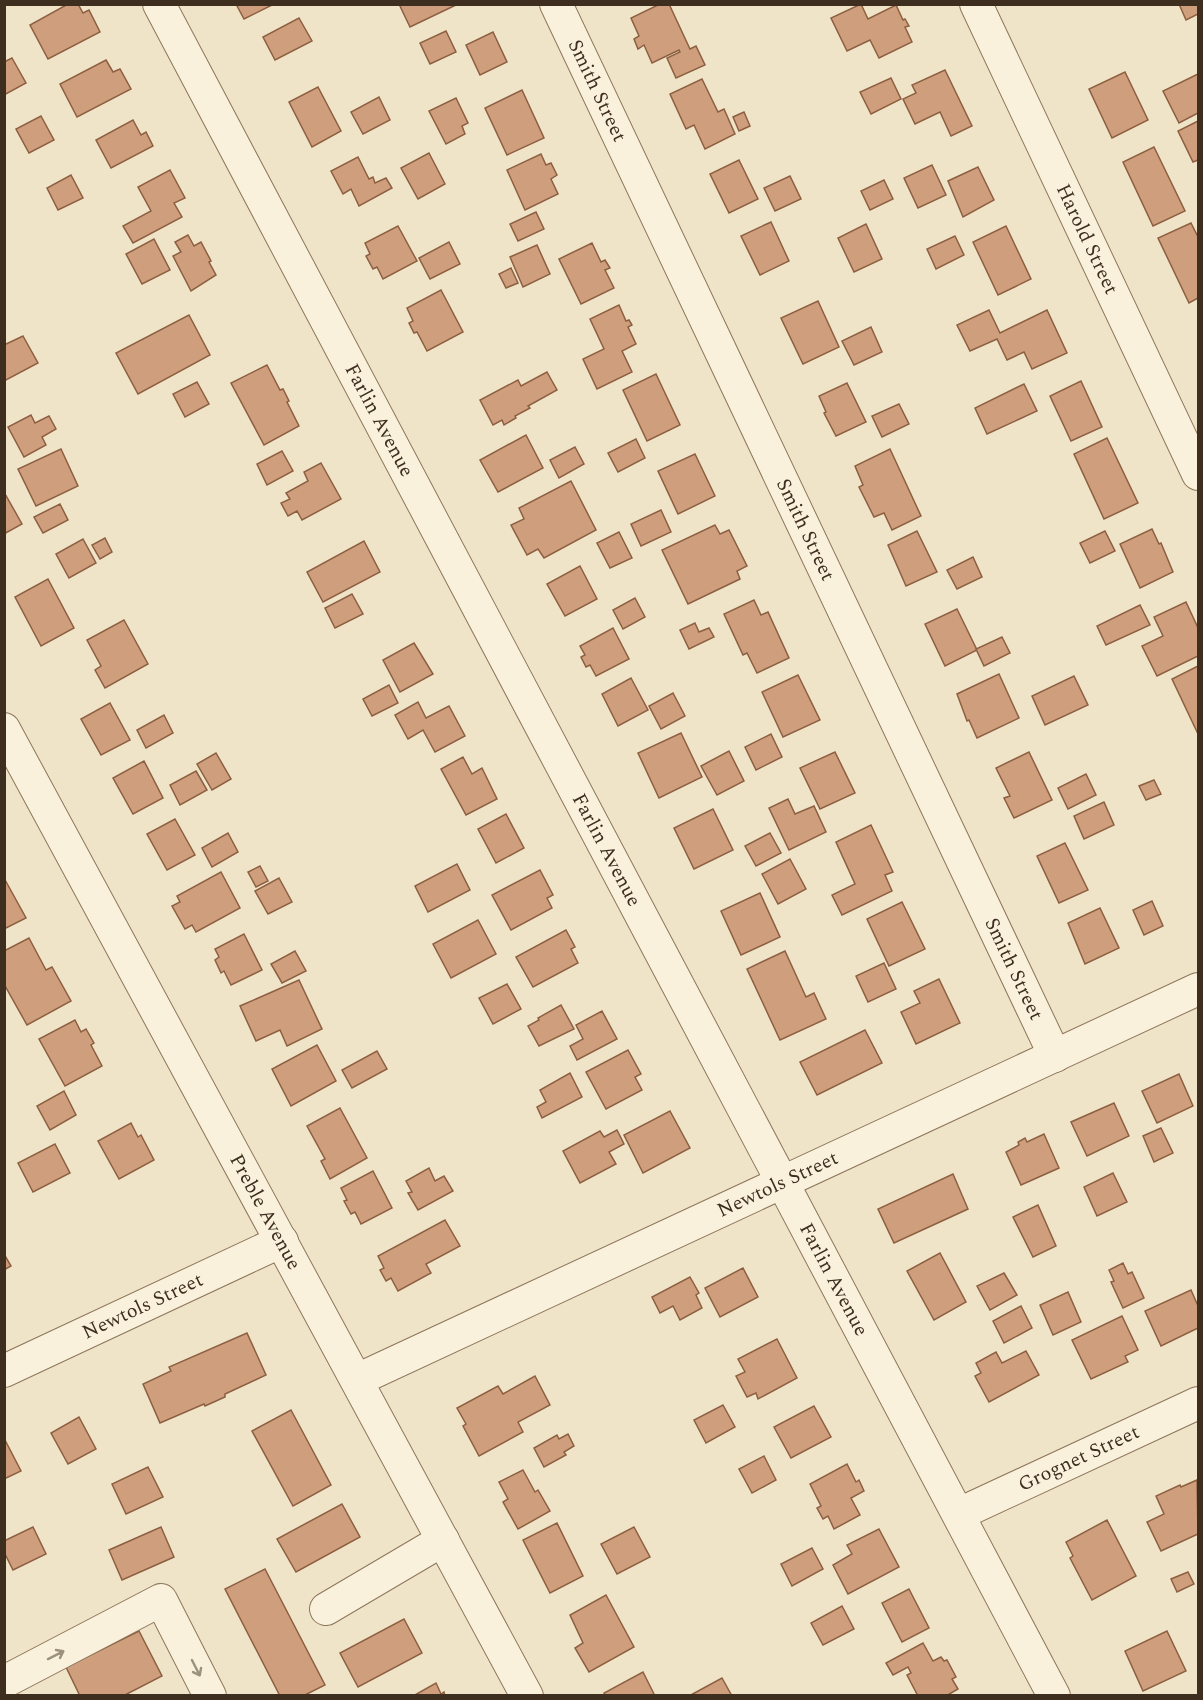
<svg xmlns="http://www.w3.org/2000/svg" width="1203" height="1700" font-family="Spectral,serif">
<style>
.building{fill:#cf9f7d;stroke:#8d5f41;stroke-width:1.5}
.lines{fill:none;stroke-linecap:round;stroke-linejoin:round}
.minor-casing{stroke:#8d765c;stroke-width:34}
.minor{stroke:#faf1dc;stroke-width:32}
.oneway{stroke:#9c907e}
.labels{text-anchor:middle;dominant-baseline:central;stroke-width:5;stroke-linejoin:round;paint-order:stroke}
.street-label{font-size:20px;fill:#3d2e20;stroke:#f7eed8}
</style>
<rect width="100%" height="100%" fill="#f0e4c8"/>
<g class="building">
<path d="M68,4H78L83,13L89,10L100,32L48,59L30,25Z"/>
<path d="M236,4H272V5L244,19Z"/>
<path d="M399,4H458L410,27Z"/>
<path d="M660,4H669L690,49L696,46L705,65L676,78L667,58L680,52L679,50L652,63L644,45L638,49L634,39L639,36L631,18Z"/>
<path d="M861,4L868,19L896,5L903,20L905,19L909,26L905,27L912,42L879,58L870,40L847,51L831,18Z"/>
<path d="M1179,4H1198V14L1186,20Z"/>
<path d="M299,18L312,41L275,60L263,37Z"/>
<path d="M446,31L456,52L430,64L420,43Z"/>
<path d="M493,32L507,62L480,75L466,45Z"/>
<path d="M12,58L26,83L4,95V62Z"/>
<path d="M106,60L113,72L120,69L131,89L77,117L60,84Z"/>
<path d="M945,70L972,126L951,136L940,112L915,124L903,99L916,93L912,85Z"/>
<path d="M1125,72L1148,120L1112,138L1089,89Z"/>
<path d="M1198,74V113L1179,123L1163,91Z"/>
<path d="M891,78L901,99L871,114L860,92Z"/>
<path d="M702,79L718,112L724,109L735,134L705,149L694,125L686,129L670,94Z"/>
<path d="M318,87L341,131L312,147L289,102Z"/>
<path d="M522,90L544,138L507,155L485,108Z"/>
<path d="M379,97L390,120L363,134L351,112Z"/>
<path d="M456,98L468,123L462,126L465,134L446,144L429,111Z"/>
<path d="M744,112L750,126L739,131L733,117Z"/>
<path d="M41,116L54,140L29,153L16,129Z"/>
<path d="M133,120L141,135L146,132L153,146L111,168L96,140Z"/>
<path d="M1198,121V160L1193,162L1178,131Z"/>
<path d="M1154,147L1185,211L1153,226L1123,162Z"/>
<path d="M429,153L445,184L418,199L401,168Z"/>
<path d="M541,154L546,165L551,163L557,175L551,179L558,194L525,210L507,170Z"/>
<path d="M358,157L369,179L373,177L375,183L386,178L392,188L359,206L351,189L343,194L331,171Z"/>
<path d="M739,160L758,199L729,213L710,174Z"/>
<path d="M932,165L946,195L918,208L904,178Z"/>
<path d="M978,167L994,200L963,217L948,181Z"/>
<path d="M170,170L185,198L174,203L182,217L133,243L123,226L151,211L138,187Z"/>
<path d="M71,175L83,198L58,210L47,188Z"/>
<path d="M790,176L801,199L775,211L764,188Z"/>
<path d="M884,180L893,199L870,210L861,191Z"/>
<path d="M536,212L544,229L518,241L510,224Z"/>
<path d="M771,222L789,261L760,275L741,236Z"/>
<path d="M1191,223L1198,237V298L1189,303L1158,238Z"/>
<path d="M866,224L882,259L854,272L838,238Z"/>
<path d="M398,226L417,261L383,279L377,267L373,269L366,256L370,254L365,243Z"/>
<path d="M1006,226L1031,279L998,295L973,242Z"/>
<path d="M188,235L194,246L201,242L211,261L209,262L216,275L191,291L173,256L181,252L175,242Z"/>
<path d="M955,236L964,255L936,269L927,249Z"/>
<path d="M154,239L170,270L142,284L126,254Z"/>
<path d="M449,242L460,264L430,279L419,258Z"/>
<path d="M592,243L601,262L605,260L610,268L605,270L614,288L581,304L559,259Z"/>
<path d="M537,245L550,274L523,287L510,257Z"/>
<path d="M511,268L518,283L506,288L499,274Z"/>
<path d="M441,290L463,332L427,351L417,332L414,333L409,323L413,321L407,308Z"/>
<path d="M818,301L839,347L803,364L781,318Z"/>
<path d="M619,305L626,321L629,320L632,325L628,327L636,344L622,351L632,372L597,389L583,359L604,349L590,319Z"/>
<path d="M989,310L1000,333L1047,310L1067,353L1032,369L1024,352L1007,360L997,339L970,351L957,325Z"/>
<path d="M189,315L210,355L138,394L116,353Z"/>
<path d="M871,327L882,352L854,365L842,341Z"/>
<path d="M23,336L38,363L4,381V345Z"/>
<path d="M267,365L280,390L283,389L289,401L287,402L299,426L264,445L231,383Z"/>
<path d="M547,372L557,390L528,406L530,408L515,416L516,418L504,425L502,420L493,425L480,400L518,380L521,386Z"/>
<path d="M656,374L680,425L647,441L623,390Z"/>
<path d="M1081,381L1102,427L1071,441L1050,396Z"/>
<path d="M197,382L209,404L185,417L173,394Z"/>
<path d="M847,383L866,422L836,436L824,413L826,412L819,396Z"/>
<path d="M1024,384L1037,411L987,434L975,408Z"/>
<path d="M899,404L909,424L882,437L872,416Z"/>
<path d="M31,415L35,423L49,416L56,429L42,437L46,445L24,457L8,427Z"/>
<path d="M526,435L543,468L498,492L480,460Z"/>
<path d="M1107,438L1138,503L1104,519L1074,454Z"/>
<path d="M636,439L645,458L618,472L608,453Z"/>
<path d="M575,447L584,464L559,478L550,460Z"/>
<path d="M61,449L78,486L36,506L18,469Z"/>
<path d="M890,449L921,516L892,530L884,513L874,517L859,487L863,485L855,466Z"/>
<path d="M282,451L293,471L267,485L257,464Z"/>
<path d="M695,454L715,496L678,514L658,471Z"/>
<path d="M321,463L341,499L302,520L297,511L288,516L281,503L290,499L286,493L308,481L304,472Z"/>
<path d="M571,481L596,530L544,558L538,549L527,555L511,525L524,519L519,508Z"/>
<path d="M4,492L22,524L4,534Z"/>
<path d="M60,504L68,520L43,533L34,517Z"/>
<path d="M661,510L671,532L641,546L631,524Z"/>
<path d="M715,525L720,534L729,530L747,566L737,571L740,579L688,604L662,550Z"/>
<path d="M1152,529L1159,544L1161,543L1173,572L1140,588L1120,544Z"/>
<path d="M917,531L937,572L906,586L888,545Z"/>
<path d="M1105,531L1115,551L1090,563L1080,543Z"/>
<path d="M619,532L632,558L610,568L597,543Z"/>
<path d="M105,538L112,552L100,559L92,545Z"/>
<path d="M83,539L96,563L69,578L56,554Z"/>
<path d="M364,541L380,572L323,602L307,572Z"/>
<path d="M973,557L982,577L957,589L947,570Z"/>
<path d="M580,566L597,599L565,616L547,584Z"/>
<path d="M48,579L74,628L41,646L15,597Z"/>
<path d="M352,594L363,614L335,628L325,608Z"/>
<path d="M635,598L645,617L623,629L613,610Z"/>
<path d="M754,600L761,615L768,612L789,658L757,673L747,653L743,655L724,614Z"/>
<path d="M1186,602L1198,628V656L1157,676L1142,646L1163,636L1154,617Z"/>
<path d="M1140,605L1150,625L1106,645L1097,626Z"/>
<path d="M957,609L977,650L945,666L925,624Z"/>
<path d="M124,620L148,664L105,688L95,670L101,666L87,640Z"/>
<path d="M695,623L699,632L709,628L714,637L689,649L680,630Z"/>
<path d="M613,628L629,659L596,676L590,665L586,667L581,657L585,655L580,646Z"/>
<path d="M1002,637L1010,653L984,666L976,649Z"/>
<path d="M414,643L433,674L400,692L383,660Z"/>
<path d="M1198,666V734L1172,679Z"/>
<path d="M999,674L1019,718L977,738L969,720L967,721L957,694Z"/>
<path d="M798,675L820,720L783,737L762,692Z"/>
<path d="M1074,676L1088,705L1045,725L1032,696Z"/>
<path d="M631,678L648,710L618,726L602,694Z"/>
<path d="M389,685L398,703L372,716L363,699Z"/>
<path d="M673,693L685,716L661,729L649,706Z"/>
<path d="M418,702L426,718L449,706L465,736L435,752L423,730L408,739L395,715Z"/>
<path d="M110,703L130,740L101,755L81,719Z"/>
<path d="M164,715L173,733L146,748L137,730Z"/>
<path d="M681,733L702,777L659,798L638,753Z"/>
<path d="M771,734L782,757L756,770L745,747Z"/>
<path d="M729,751L744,781L717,795L701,766Z"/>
<path d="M835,752L855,793L820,809L800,768Z"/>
<path d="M1029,752L1052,800L1014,818L1004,798L1010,796L996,768Z"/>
<path d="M216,753L231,779L212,790L197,764Z"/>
<path d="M463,757L472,774L482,768L497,799L466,815L441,769Z"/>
<path d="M144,761L163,798L133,814L113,778Z"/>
<path d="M196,771L207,790L180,805L170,785Z"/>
<path d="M1086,774L1096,795L1068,809L1058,788Z"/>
<path d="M1154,780L1161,794L1146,800L1139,786Z"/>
<path d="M788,799L795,814L814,806L826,832L789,850L769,808Z"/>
<path d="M1104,802L1114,825L1084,839L1074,816Z"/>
<path d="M713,809L733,850L694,869L674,828Z"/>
<path d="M506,814L524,848L496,863L478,829Z"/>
<path d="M175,819L195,855L167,870L147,834Z"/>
<path d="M871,825L893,872L885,875L892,891L842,915L832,895L855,884L836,842Z"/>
<path d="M228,833L238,852L212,867L202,848Z"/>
<path d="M770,833L781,853L756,866L745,846Z"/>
<path d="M1065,843L1088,890L1059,903L1037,856Z"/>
<path d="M790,859L806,889L778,904L762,874Z"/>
<path d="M457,864L470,890L428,912L415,886Z"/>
<path d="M260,866L268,881L256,887L248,872Z"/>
<path d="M540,870L553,895L547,898L552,908L511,930L492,895Z"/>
<path d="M221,872L240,908L196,932L192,925L185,929L172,906L180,902L177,896Z"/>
<path d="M4,878L26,918L4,929Z"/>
<path d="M279,878L292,902L268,914L255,891Z"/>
<path d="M760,893L780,937L741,955L721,911Z"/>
<path d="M1152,901L1163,926L1144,935L1133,910Z"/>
<path d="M902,902L925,949L889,966L867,919Z"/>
<path d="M1100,908L1119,948L1085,964L1068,923Z"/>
<path d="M478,920L496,954L451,978L433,944Z"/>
<path d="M566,930L575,947L571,949L578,963L533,987L516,957Z"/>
<path d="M244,934L262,970L231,985L224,971L221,973L215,960L219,957L215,949Z"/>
<path d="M29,938L46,970L52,967L71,1001L27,1025L4,984V951Z"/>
<path d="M295,951L306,971L282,983L271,964Z"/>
<path d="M785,951L806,997L814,993L826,1019L780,1040L747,969Z"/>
<path d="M884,963L896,989L868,1002L856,976Z"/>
<path d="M939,979L960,1023L916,1044L901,1012L920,1003L914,991Z"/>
<path d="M299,980L322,1029L287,1046L280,1030L256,1041L240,1006Z"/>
<path d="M507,984L521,1009L493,1024L479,998Z"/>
<path d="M561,1005L574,1029L539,1046L528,1026L539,1020L538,1018Z"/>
<path d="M602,1011L617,1039L577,1060L570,1046L583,1039L576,1025Z"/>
<path d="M75,1020L81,1032L86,1029L94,1043L91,1045L102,1066L65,1086L39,1039Z"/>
<path d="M865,1030L882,1063L817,1095L800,1062Z"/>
<path d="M317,1045L336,1081L291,1106L272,1069Z"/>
<path d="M628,1050L641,1074L635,1077L642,1090L606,1109L586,1072Z"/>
<path d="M377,1051L387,1069L352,1088L342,1070Z"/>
<path d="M570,1073L582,1097L542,1118L537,1107L546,1102L540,1090Z"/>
<path d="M1179,1074L1193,1106L1157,1123L1142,1091Z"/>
<path d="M64,1091L76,1115L50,1130L37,1106Z"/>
<path d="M1114,1103L1129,1136L1087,1156L1071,1122Z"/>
<path d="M340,1108L367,1158L330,1179L321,1161L325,1159L307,1126Z"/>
<path d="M670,1111L690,1148L643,1173L624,1135Z"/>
<path d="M131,1123L138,1137L141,1135L154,1160L119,1179L98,1141Z"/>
<path d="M1161,1128L1173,1153L1154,1162L1143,1136Z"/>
<path d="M617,1130L624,1144L609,1152L616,1164L580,1183L563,1151L600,1131L604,1137Z"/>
<path d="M1044,1134L1059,1168L1021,1185L1006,1152L1019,1145L1018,1142L1025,1138L1027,1142Z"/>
<path d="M55,1144L70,1173L33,1192L18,1163Z"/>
<path d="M429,1168L435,1181L444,1176L453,1191L418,1210L408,1193L412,1192L406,1181Z"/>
<path d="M373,1171L392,1208L361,1224L355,1212L351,1214L344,1201L347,1200L341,1188Z"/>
<path d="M1113,1173L1127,1202L1097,1216L1084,1187Z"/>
<path d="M953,1174L968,1209L894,1243L878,1209Z"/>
<path d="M1038,1205L1056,1246L1033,1257L1013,1217Z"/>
<path d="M445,1220L460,1246L426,1264L431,1273L398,1291L391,1278L386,1281L380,1270L384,1268L378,1256Z"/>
<path d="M940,1253L966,1302L934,1320L907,1271Z"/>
<path d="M4,1254L11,1266L4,1270Z"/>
<path d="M1123,1263L1128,1274L1132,1272L1144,1298L1123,1308L1111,1282L1114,1281L1109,1270Z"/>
<path d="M743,1268L758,1297L720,1317L705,1288Z"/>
<path d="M1004,1273L1017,1295L990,1310L977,1286Z"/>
<path d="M690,1277L699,1293L696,1295L702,1308L680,1320L673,1306L660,1313L652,1297Z"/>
<path d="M1191,1290L1198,1306V1328L1161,1346L1145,1311Z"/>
<path d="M1068,1292L1081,1322L1053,1335L1040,1305Z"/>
<path d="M1021,1306L1032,1328L1004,1343L993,1321Z"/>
<path d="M1122,1316L1138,1350L1125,1356L1128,1362L1091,1379L1072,1340Z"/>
<path d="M247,1333L266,1375L225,1394V1397L205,1406L204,1404L160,1423L143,1384L171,1371L169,1367Z"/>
<path d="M777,1339L797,1378L758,1399L756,1393L747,1397L736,1376L745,1372L738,1359Z"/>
<path d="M1026,1351L1039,1375L989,1402L975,1376L981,1373L976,1363L996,1352L1002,1363Z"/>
<path d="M535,1376L550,1405L518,1422L523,1432L479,1456L463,1426L466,1424L457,1408L498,1386L503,1394Z"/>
<path d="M723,1405L735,1427L706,1443L694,1420Z"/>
<path d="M814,1406L831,1437L791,1458L774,1427Z"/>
<path d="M291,1410L331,1485L293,1506L252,1431Z"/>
<path d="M79,1417L96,1449L68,1464L51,1433Z"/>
<path d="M568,1434L574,1446L564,1452L566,1455L544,1467L534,1448L557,1435L559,1439Z"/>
<path d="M5,1440L21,1471L4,1479V1440Z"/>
<path d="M764,1456L776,1480L752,1493L739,1469Z"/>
<path d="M847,1464L856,1482L859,1480L864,1491L851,1498L860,1515L834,1529L828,1516L823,1519L817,1508L821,1506L810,1484Z"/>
<path d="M148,1467L163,1497L126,1514L112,1484Z"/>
<path d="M523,1470L535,1492L538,1490L550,1511L518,1529L503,1502L508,1499L499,1482Z"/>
<path d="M1197,1480L1198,1534L1161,1551L1147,1522L1164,1514L1156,1496L1180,1485L1181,1487Z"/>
<path d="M342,1504L360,1537L296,1572L277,1539Z"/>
<path d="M1107,1520L1136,1576L1092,1600L1070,1558L1073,1556L1066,1542Z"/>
<path d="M557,1523L583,1576L550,1593L523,1540Z"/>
<path d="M33,1527L46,1554L13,1570L4,1552V1541Z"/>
<path d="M161,1527L174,1557L122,1580L109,1550Z"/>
<path d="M634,1527L650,1557L617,1574L601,1544Z"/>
<path d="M879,1529L899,1567L848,1594L833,1565L852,1554L847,1545Z"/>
<path d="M812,1548L823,1569L792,1586L781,1564Z"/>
<path d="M265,1569L325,1685L303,1696H280L225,1589Z"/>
<path d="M1188,1572L1194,1584L1177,1592L1171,1579Z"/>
<path d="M909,1589L929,1628L902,1642L882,1603Z"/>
<path d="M606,1595L634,1647L589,1672L575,1648L583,1643L570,1615Z"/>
<path d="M842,1606L854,1629L823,1645L811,1623Z"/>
<path d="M404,1619L422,1653L358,1687L340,1653Z"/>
<path d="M139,1631L162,1676L123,1696H80L66,1667Z"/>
<path d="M1167,1631L1186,1671L1143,1691L1125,1651Z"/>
<path d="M923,1643L933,1661L941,1657L944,1661L947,1660L956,1677L952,1679L958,1689L946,1696H918L907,1675L911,1673L908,1667L893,1675L886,1663Z"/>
<path d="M643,1672L655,1696H605L604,1693Z"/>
<path d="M722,1678L732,1696H689Z"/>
<path d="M436,1683L441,1694L444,1692L445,1696H413Z"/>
</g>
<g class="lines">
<g class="minor-casing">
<g id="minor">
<path id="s1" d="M159,4L1054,1696"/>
<path id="s2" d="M556,4L1055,1056"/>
<path id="s3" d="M976,4L1198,474"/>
<path id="s4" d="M4,729L527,1696"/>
<path id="s5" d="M4,1371L282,1241"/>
<path id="s6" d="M357,1380L1198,989"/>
<path id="s7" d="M959,1514L1198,1403"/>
<path d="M326,1609L443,1540"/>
<path d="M4,1682L161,1600L210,1696"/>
</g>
</g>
<use href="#minor" class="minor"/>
</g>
<defs><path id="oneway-shaft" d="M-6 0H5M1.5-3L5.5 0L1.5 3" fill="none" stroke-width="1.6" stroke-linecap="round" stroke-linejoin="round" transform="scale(1.5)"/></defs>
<g class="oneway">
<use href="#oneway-shaft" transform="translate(56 1655) rotate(-27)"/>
<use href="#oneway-shaft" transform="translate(196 1668) rotate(63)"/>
</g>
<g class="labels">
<g class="street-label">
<text stroke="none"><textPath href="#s2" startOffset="96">Smith Street</textPath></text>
<text stroke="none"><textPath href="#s3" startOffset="260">Harold Street</textPath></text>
<text stroke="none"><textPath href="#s1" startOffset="471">Farlin Avenue</textPath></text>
<text stroke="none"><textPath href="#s2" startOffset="582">Smith Street</textPath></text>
<text stroke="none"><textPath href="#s1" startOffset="957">Farlin Avenue</textPath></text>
<text stroke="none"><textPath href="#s2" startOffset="1068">Smith Street</textPath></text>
<text stroke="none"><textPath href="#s6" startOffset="464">Newtols Street</textPath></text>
<text stroke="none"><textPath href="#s4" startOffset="549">Preble Avenue</textPath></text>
<text stroke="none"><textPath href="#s1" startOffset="1443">Farlin Avenue</textPath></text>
<text stroke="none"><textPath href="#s5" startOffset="153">Newtols Street</textPath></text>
<text stroke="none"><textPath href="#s7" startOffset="132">Grognet Street</textPath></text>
</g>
</g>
<rect width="1203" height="1700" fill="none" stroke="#3d2e20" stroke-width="12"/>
</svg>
